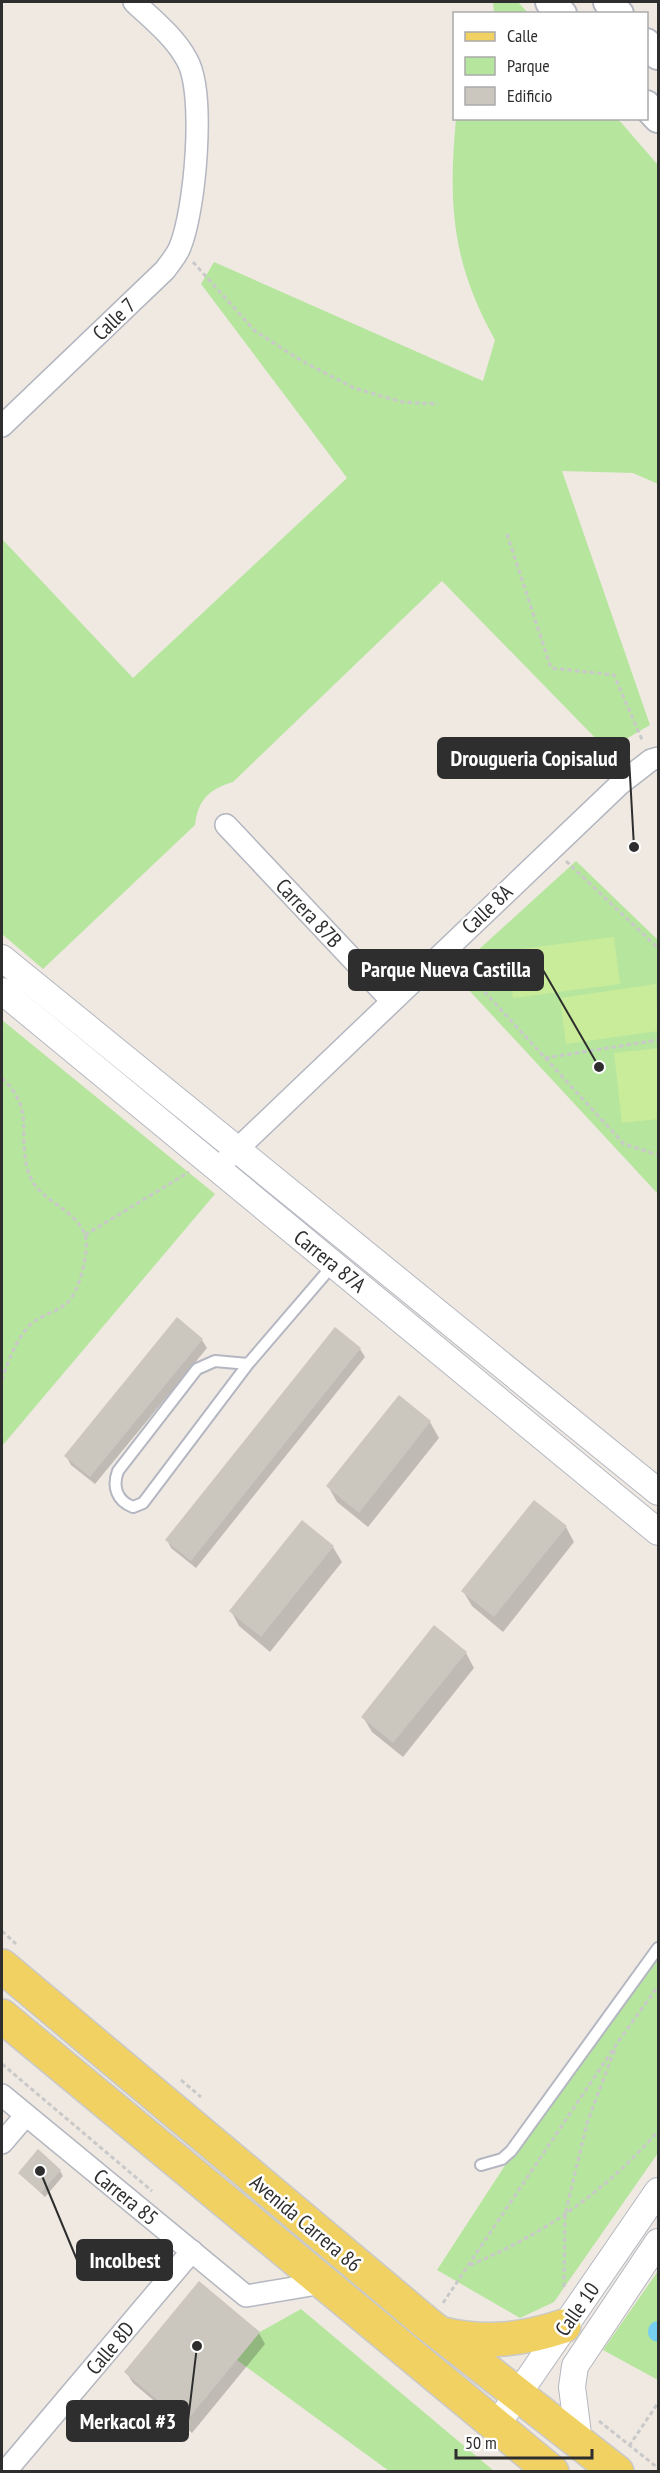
<svg xmlns="http://www.w3.org/2000/svg" width="660" height="2473" font-family="'PT Sans Narrow',sans-serif">
<style>
.green{fill:#b6e59e}
.pitch{fill:#c9ec9a}
.shadow{fill:#0003}
.lines{fill:none;stroke-linecap:round;stroke-linejoin:round}
.canal{stroke:#75cff0;stroke-width:20}
.building{fill:#cbc7bf}
.service-casing{stroke:#b4b7c1;stroke-width:14}
.minor-casing{stroke:#b4b7c1;stroke-width:24}
.tertiary-casing{stroke:#b4b7c1;stroke-width:28}
.secondary-casing{stroke:#b4b7c1;stroke-width:32}
.primary-casing{stroke:#c9c9c9;stroke-width:36}
.path{stroke:#c9c9c9;stroke-width:3;stroke-dasharray:4.5 3;stroke-linecap:butt}
.service{stroke:#fff;stroke-width:10}
.minor{stroke:#fff;stroke-width:21}
.tertiary{stroke:#fff;stroke-width:26}
.secondary{stroke:#fff;stroke-width:28}
.primary{stroke:#f2d163;stroke-width:33}
.labels{text-anchor:middle;dominant-baseline:central;stroke-width:5;stroke-linejoin:round;paint-order:stroke}
.street-label{font-size:21px;fill:#2e2e2e;stroke:#fff}
.leader{fill:none;stroke:#2e2e2e;stroke-width:2}
.callout-dot{fill:#2e2e2e;stroke:#fff;stroke-width:2}
.callout{fill:#2e2e2e;stroke:#2e2e2e;stroke-width:2}
.callout-label{font-size:22px;text-anchor:middle;font-weight:bold;fill:#fff}
</style>
<rect width="100%" height="100%" fill="#efe9e1"/>
<g class="green">
<path d="M493,2H518L528,13H494Z"/>
<path d="M456,119H618L658,165V484L633,473L562,471L650,725L607,750L442,581L233,782C209,789 198,800 195,825L43,969L2,934V539L133,678L347,478L201,284L214,262L483,381L495,340C452,263 448,205 456,119Z"/>
<path d="M576,861L658,940V1194L453,973Z"/>
<path d="M2,1020L215,1194L2,1446Z"/>
<path d="M658,1950V2153L554,2302L520,2318L437,2270L552,2093Z"/>
<path d="M658,2271V2380L603,2350Z"/>
<path d="M301,2309L494,2471H389L237,2360L260,2332Z"/>
</g>
<g class="pitch">
<path d="M614,937L620,984L513,998L507,951Z"/>
<path d="M656,984L658,1031L566,1044L560,998Z"/>
<path d="M658,1048V1119L622,1123L614,1053Z"/>
</g>
<g class="shadow">
<path d="M202,1340L207,1348L95,1484L71,1465L66,1456Z"/>
<path d="M360,1349L365,1357L196,1568L171,1548L167,1540Z"/>
<path d="M399,1397L430,1422L439,1438L368,1527L337,1502L328,1486Z"/>
<path d="M566,1527L574,1542L503,1632L472,1606L463,1591Z"/>
<path d="M333,1547L342,1562L270,1652L239,1626L231,1611Z"/>
<path d="M466,1653L474,1668L403,1757L372,1732L363,1717Z"/>
<path d="M60,2171L63,2176L45,2197L20,2173Z"/>
<path d="M259,2333L265,2344L192,2433L133,2383L126,2372Z"/>
</g>
<g class="lines">
<path class="canal" d="M658,2332V2331"/>
</g>
<g class="building">
<path d="M177,1317L203,1339L90,1477L64,1456Z"/>
<path d="M335,1327L361,1348L191,1561L165,1540Z"/>
<path d="M399,1395L431,1421L359,1513L326,1486Z"/>
<path d="M534,1500L567,1526L494,1617L461,1591Z"/>
<path d="M302,1520L334,1546L261,1637L229,1611Z"/>
<path d="M434,1625L467,1652L393,1743L361,1717Z"/>
<path d="M38,2149L61,2170L41,2193L18,2173Z"/>
<path d="M199,2281L260,2332L185,2423L124,2372Z"/>
</g>
<g class="lines">
<g class="service-casing">
<g id="service">
<path d="M248,1364L215,1361L197,1369L118,1471C112,1487 117,1501 133,1507L143,1503L248,1364L333,1265"/>
<path d="M481,2165L502,2159L511,2151L658,1948"/>
</g>
</g>
<g class="minor-casing">
<g id="minor">
<path d="M2,426L165,270C170,263 177,255 180,247C195,211 206,93 187,60C175,37 152,19 134,2"/>
<path d="M226,825L391,1000"/>
<path d="M227,1159L620,784L651,760L658,758"/>
<path d="M2,2095L246,2296L323,2283"/>
<path d="M2,2143L26,2115"/>
<path d="M5,2472L192,2251"/>
</g>
</g>
<g class="tertiary-casing">
<g id="tertiary">
<path d="M2,958L658,1492"/>
<path d="M2,991L658,1532"/>
<path d="M496,2426L658,2191"/>
<path d="M579,2442L572,2387L575,2366L658,2242"/>
</g>
</g>
<g class="secondary-casing">
<g id="secondary">
<path d="M550,2L562,14"/>
<path d="M608,2L619,14"/>
<path d="M646,43L658,55"/>
<path d="M646,105L658,118"/>
</g>
</g>
<g class="primary-casing">
<g id="primary">
<path d="M2,1966L429,2325L617,2472"/>
<path d="M2,2016L552,2472"/>
<path d="M443,2334C486,2344 522,2340 564,2326"/>
</g>
</g>
<g class="path">
<path d="M193,262L255,331L302,361L354,388L402,402L438,404"/>
<path d="M507,534L551,668L614,675L643,742"/>
<path d="M566,861L658,948"/>
<path d="M459,964L624,1144L658,1155"/>
<path d="M545,1058L658,1040"/>
<path d="M2,1078C36,1111 17,1133 28,1171C36,1201 75,1207 85,1235C90,1250 79,1293 67,1303C57,1312 41,1315 31,1324C16,1339 8,1361 2,1380"/>
<path d="M85,1235L189,1172"/>
<path d="M2,1931L16,1944"/>
<path d="M2,2064L152,2191"/>
<path d="M181,2080L201,2097"/>
<path d="M470,2265C543,2235 606,2191 658,2131"/>
<path d="M564,2287L565,2215L587,2123L615,2049"/>
<path d="M443,2303L618,2042L658,1986"/>
<path d="M599,2421L658,2468"/>
<path d="M629,2446L658,2403"/>
</g>
<use href="#service" class="service"/>
<use href="#minor" class="minor"/>
<use href="#tertiary" class="tertiary"/>
<use href="#secondary" class="secondary"/>
<use href="#primary" class="primary"/>
</g>
<g class="labels">
<g class="street-label">
<text transform="translate(114 319) rotate(-44)">Calle 7</text>
<text transform="translate(487 909) rotate(-44)">Calle 8A</text>
<text transform="translate(309 913) rotate(47)">Carrera 87B</text>
<text transform="translate(330 1261) rotate(39)">Carrera 87A</text>
<text transform="translate(126 2197) rotate(39)">Carrera 85</text>
<text transform="translate(306 2223) rotate(40)">Avenida Carrera 86</text>
<text transform="translate(577 2309) rotate(-55)">Calle 10</text>
<text transform="translate(110 2348) rotate(-50)">Calle 8D</text>
</g>
</g>
<path class="leader" d="M634 847L629 758M599 1067L543 970M40 2171L77 2260M197 2346L188 2421"/>
<g class="callout-dot">
<circle cx="634" cy="847" r="6"/>
<circle cx="599" cy="1067" r="6"/>
<circle cx="40" cy="2171" r="6"/>
<circle cx="197" cy="2346" r="6"/>
</g>
<g class="callout">
<rect x="438" y="738" width="191" height="40" rx="6"/>
<rect x="349" y="950" width="194" height="40" rx="6"/>
<rect x="77" y="2240" width="95" height="40" rx="6"/>
<rect x="67" y="2401" width="121" height="40" rx="6"/>
</g>
<g class="callout-label">
<text x="534" y="766">Drougueria Copisalud</text>
<text x="446" y="977">Parque Nueva Castilla</text>
<text x="125" y="2268">Incolbest</text>
<text x="128" y="2429">Merkacol #3</text>
</g>
<rect width="660" height="2473" fill="none" stroke="#2e2e2e" stroke-width="6"/>
<rect x="453" y="12" width="195" height="108" fill="#ffffff" stroke="#ababab" stroke-width="1.5"/>
<rect x="465" y="32" width="30" height="9" fill="#f2d163" stroke="#ababab" stroke-width="1.5"/>
<text x="507" y="42" font-size="18" fill="#2e2e2e">Calle</text>
<rect x="465" y="57" width="30" height="18" fill="#b6e59e" stroke="#ababab" stroke-width="1.5"/>
<text x="507" y="72" font-size="18" fill="#2e2e2e">Parque</text>
<rect x="465" y="87" width="30" height="18" fill="#cbc7bf" stroke="#ababab" stroke-width="1.5"/>
<text x="507" y="102" font-size="18" fill="#2e2e2e">Edificio</text>
<path d="M456 2449v9h136v-9" fill="none" stroke="#2e2e2e" stroke-width="3"/>
<text x="465" y="2449" font-size="18" fill="#2e2e2e" stroke="#ffffff" stroke-width="4.5" paint-order="stroke">50 m</text>
</svg>
